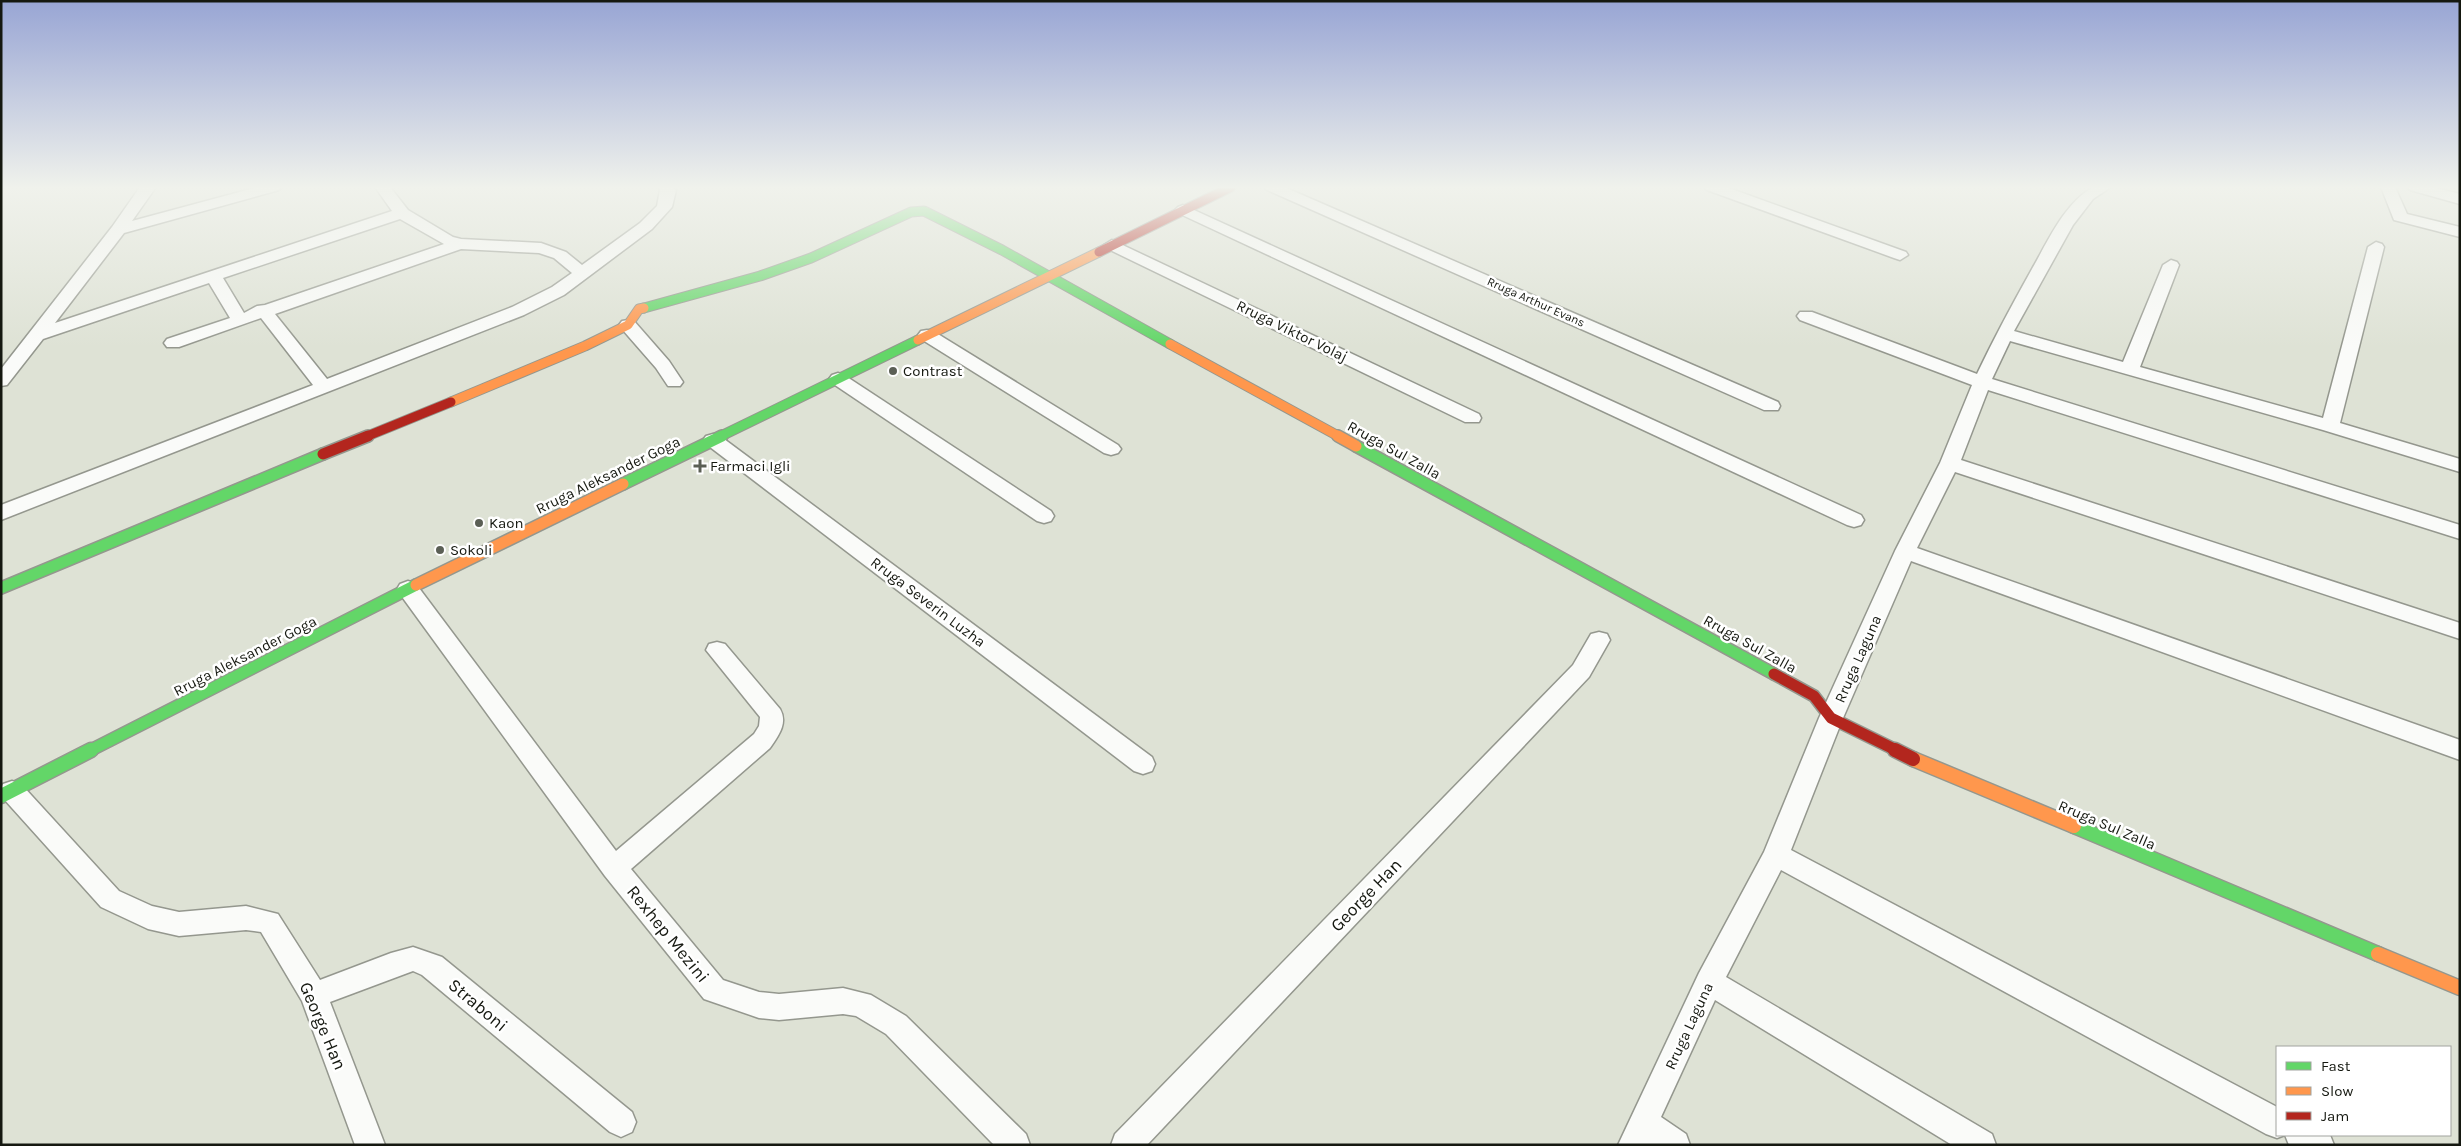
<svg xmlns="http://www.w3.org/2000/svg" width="2461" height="1146" font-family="Karla,sans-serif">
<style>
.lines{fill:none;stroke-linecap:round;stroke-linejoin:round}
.street-casing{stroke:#94978e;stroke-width:3}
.fast-far2-casing{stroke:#94978e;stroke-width:11}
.fast-far1-casing{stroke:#94978e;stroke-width:14}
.fast-casing{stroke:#94978e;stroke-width:17}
.slow-far2-casing{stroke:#94978e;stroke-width:11}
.slow-far1-casing{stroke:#94978e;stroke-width:14}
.slow-casing{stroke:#94978e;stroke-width:17}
.jam-far2-casing{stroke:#94978e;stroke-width:11}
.jam-far1-casing{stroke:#94978e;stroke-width:14}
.jam-casing{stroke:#94978e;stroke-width:17}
.street{fill:#fafbf9;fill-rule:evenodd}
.fast-far2{stroke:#63d668;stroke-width:9}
.fast-far1{stroke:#63d668;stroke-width:11}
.fast{stroke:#63d668;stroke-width:14}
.slow-far2{stroke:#ff974d;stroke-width:9}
.slow-far1{stroke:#ff974d;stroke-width:11}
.slow{stroke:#ff974d;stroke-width:14}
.jam-far2{stroke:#b3261e;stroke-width:9}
.jam-far1{stroke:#b3261e;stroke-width:11}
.jam{stroke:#b3261e;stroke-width:14}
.poi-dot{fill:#5b5f55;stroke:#fff;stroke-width:2}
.labels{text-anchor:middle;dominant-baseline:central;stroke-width:5;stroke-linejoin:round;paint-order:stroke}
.far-street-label{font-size:12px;fill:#151810;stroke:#fff}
.street-label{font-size:15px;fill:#151810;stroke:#fff}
.poi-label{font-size:15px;fill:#151810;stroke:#fff;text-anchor:start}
.near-street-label{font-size:18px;fill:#151810;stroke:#fff}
</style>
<rect width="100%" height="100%" fill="#dee2d5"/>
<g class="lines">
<g class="street-casing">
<g id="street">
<path d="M140,187H156L132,221L258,187H282L279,190L124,233L55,323L392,211L375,187H390L408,210L453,237L461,239L541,243L566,252L582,265L640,223L657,206L660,190L659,187H673L676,190L672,207L652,229L564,295L524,315L1,520V505L313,385L261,318L179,347H167L164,343L167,339L230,318L209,283L43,339L7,385L1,386V369L112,227ZM400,219L444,244L265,305L257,306L244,313L223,278ZM461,249L539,253L554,258L572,273L552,287L512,307L327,379L275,314Z"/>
<path d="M1264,187H1284L1778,402L1780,406L1778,410H1764L1267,190Z"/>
<path d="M1704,187H1726L1906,252L1908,255L1900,260L1894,258L1707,190Z"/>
<path d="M2093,187H2111L2093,199L2073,225L2014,331L2123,362L2163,265L2171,260L2177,262L2179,265L2140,367L2323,418L2368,247L2376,242L2382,244L2384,247L2340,423L2460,459V472L2323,430L2010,341L1992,379L2460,525V539L1988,390L1961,460L2460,623V639L1955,472L1917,548L2460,740V760L1911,561L1843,718L1791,850L2277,1107V1135H2285L2277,1138L2266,1134L1781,870L1726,977L1992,1134L1996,1145H1952L1715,1000L1661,1117L1686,1134L1690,1145H1618L1699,973L1764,852L1819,718L1895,551L1940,463L1972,385L1800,320L1797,316L1800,312H1812L1977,374C1994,338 2013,303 2032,269C2048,241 2064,204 2093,187Z"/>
<path d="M2381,187H2395L2407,214L2460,227V237L2394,220Z"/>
<path d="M2407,187H2432L2460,194V204L2410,190Z"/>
<path d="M1183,205L1861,515L1864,520L1861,525L1854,527L1847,525L1178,213L1175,210L1178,207Z"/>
<path d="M1112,240L1479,414L1481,418L1479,422H1465L1106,248L1104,245Z"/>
<path d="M628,320L634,321L669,361L683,382L680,386H668L656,368L622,329L619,325L622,321Z"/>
<path d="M927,330L933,331L1118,445L1121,449L1118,453L1111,455L1104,453L921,339L918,335L921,331Z"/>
<path d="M838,373L844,375L1051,511L1054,516L1051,521L1044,523L1037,521L832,383L829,379L832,375Z"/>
<path d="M713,434L720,436L1152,757L1155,764L1152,771L1143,774L1134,771L706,444L703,440L706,436Z"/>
<path d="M408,581L416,584L616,851L754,734L759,726L760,717L706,650L709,644L717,642L725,644L780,709C788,723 779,735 770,748L631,869L723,980L759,992L779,994L843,988L871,995L906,1016L1026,1134L1030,1145H994L886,1034L856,1016L843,1014L779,1020L759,1018L704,999L605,876L400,594L397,589L400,584Z"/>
<path d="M1599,632L1607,634L1610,640L1589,677L1147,1145H1111L1115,1134L1573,665L1591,634Z"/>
<path d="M12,781L21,784L119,891L152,906L179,912L246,906L278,914L320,980L391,953L413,947L442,957L632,1112L636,1122L632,1132L621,1137L610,1132L422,975L413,971L330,1002L385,1145H355L302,1001L261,932L246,930L179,936L148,929L101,907L3,798L1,788L3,784Z"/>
<path d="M2285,1135H2330L2334,1145H2289Z"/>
</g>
</g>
<g class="fast-far2-casing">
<g id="fast-far2">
<path d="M644,308L760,276L811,258L911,212L924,211L1002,250L1170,344"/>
<path d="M719,437L918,340"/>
</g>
</g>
<g class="fast-far1-casing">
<g id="fast-far1">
<path d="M1356,446L1774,674"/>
<path d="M623,484L722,436"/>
<path d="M1,588L323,454"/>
<path d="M89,751L416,585"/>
</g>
</g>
<g class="fast-casing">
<g id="fast">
<path d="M1,796L91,750"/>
<path d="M2074,826L2378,954"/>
</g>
</g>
<g class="slow-far2-casing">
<g id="slow-far2">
<path d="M918,340L1099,252"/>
<path d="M1170,344L1340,437"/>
<path d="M451,402L585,346L628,325L639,309L644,308"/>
</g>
</g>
<g class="slow-far1-casing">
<g id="slow-far1">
<path d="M1338,436L1356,446"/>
<path d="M416,585L623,484"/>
</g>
</g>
<g class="slow-casing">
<g id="slow">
<path d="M1913,759L2074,826"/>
<path d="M2378,954L2460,988"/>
</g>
</g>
<g class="jam-far2-casing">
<g id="jam-far2">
<path d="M1099,252L1231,187"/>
<path d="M365,437L451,402"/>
</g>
</g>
<g class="jam-far1-casing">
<g id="jam-far1">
<path d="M323,454L368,436"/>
<path d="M1774,674L1814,696L1831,718L1898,751"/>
</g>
</g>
<g class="jam-casing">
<path id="jam" d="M1895,750L1913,759"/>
</g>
<use href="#street" class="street"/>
<use href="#fast-far2" class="fast-far2"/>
<use href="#fast-far1" class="fast-far1"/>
<use href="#fast" class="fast"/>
<use href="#slow-far2" class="slow-far2"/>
<use href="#slow-far1" class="slow-far1"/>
<use href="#slow" class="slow"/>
<use href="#jam-far2" class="jam-far2"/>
<use href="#jam-far1" class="jam-far1"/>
<use href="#jam" class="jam"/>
</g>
<linearGradient id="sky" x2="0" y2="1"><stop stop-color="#98a5d4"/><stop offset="0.54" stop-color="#f0f2ec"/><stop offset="1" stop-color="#f0f2ec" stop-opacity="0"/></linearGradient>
<rect width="2461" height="347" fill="url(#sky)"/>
<g class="poi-dot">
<circle cx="893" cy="371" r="5"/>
<path d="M697.5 458.5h5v5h5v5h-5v5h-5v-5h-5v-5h5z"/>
<circle cx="479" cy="523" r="5"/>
<circle cx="440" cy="550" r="5"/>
</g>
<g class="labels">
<g class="far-street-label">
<text transform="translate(1536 302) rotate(24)">Rruga Arthur Evans</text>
</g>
<g class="street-label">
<text transform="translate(1292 331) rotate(26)">Rruga Viktor Volaj</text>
<text transform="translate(1394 450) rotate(29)">Rruga Sul Zalla</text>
<text transform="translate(608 475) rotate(-26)">Rruga Aleksander Goga</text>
<text transform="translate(928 602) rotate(37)">Rruga Severin Luzha</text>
<text transform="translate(1750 644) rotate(29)">Rruga Sul Zalla</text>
<text transform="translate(245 656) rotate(-27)">Rruga Aleksander Goga</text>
<text transform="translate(1858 659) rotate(-66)">Rruga Laguna</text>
<text transform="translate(2107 825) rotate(23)">Rruga Sul Zalla</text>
<text transform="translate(1689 1026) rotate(-65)">Rruga Laguna</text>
</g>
<g class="poi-label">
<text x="903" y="371">Contrast</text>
<text x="710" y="466">Farmaci Igli</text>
<text x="489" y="523">Kaon</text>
<text x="450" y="550">Sokoli</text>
</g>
<g class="near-street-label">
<text transform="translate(1366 895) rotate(-46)">George Han</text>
<text transform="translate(668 934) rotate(51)">Rexhep Mezini</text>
<text transform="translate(478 1005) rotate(40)">Straboni</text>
<text transform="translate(323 1026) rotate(67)">George Han</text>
</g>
</g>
<rect width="2461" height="1146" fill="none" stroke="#151810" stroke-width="5"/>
<rect x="2276" y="1046" width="175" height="90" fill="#ffffff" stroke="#a1a39f"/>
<rect x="2286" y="1062" width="25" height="8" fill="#63d668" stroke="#a1a39f"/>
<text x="2321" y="1071" font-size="15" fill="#151810">Fast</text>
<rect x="2286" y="1087" width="25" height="8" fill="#ff974d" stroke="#a1a39f"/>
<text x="2321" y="1096" font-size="15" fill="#151810">Slow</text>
<rect x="2286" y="1112" width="25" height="8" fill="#b3261e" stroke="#a1a39f"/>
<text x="2321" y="1121" font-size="15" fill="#151810">Jam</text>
</svg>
